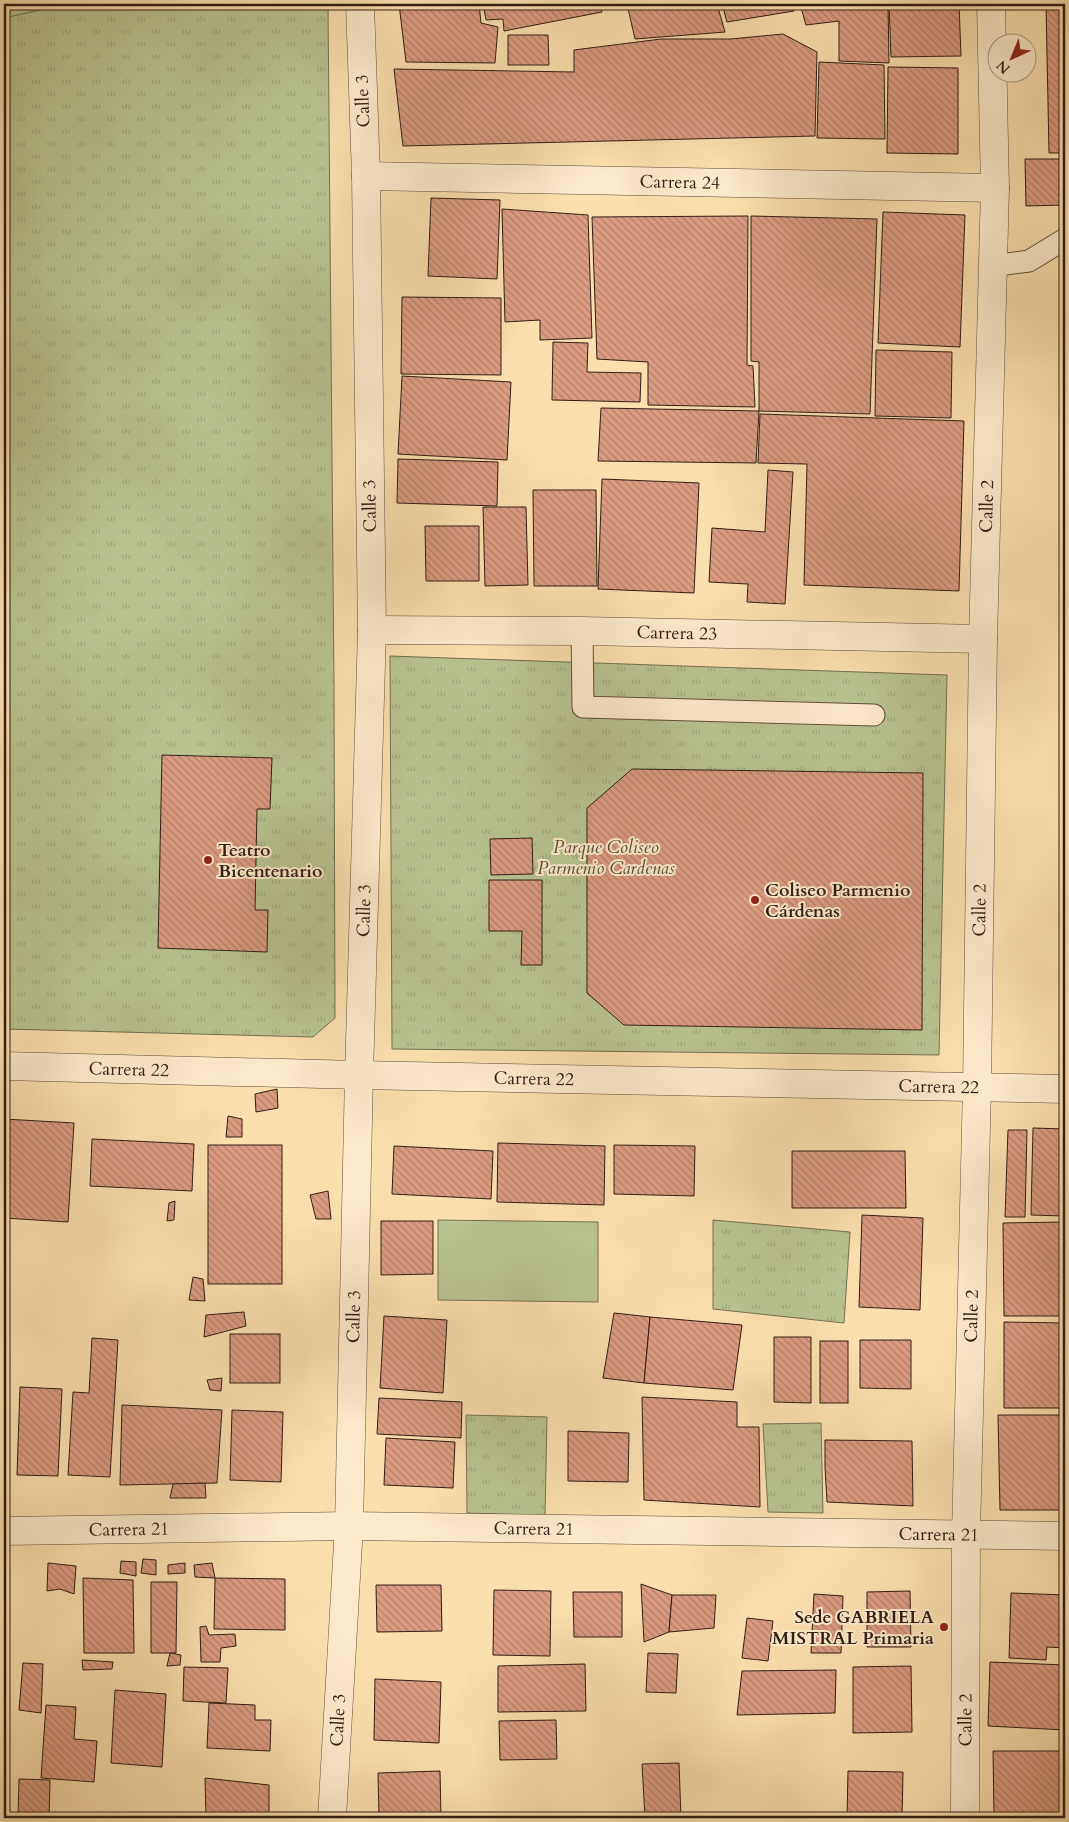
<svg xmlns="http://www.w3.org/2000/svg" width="1069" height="1822" font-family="Cardo,serif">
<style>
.grass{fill:#b8c390;stroke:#747052}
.park{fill:url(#park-tufts);stroke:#747052}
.building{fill:url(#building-back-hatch);stroke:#301d14}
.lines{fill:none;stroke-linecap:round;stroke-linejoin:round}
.lane-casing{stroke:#634e3b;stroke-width:23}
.street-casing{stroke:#634e3b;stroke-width:29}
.lane{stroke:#fdeacb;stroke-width:21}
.street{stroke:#fdeacb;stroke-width:28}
.poi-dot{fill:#8f2418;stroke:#fdeacb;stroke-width:2}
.labels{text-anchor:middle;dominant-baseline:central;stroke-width:4;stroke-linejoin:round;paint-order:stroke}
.street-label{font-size:18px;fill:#301d14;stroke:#fdeacb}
.park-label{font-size:18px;font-style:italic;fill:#594f39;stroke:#fdeacb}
.poi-label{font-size:18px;font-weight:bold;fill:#301d14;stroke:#fdeacb;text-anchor:start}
</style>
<defs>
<pattern id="park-tufts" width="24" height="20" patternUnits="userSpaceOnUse" patternTransform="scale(1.25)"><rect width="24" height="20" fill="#b8c390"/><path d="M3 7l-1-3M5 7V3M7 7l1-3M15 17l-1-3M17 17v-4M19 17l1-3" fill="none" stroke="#9ea77b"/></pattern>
<pattern id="building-back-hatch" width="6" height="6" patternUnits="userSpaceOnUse" patternTransform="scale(1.25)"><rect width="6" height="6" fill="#db9c82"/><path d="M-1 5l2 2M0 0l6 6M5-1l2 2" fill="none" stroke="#b27f69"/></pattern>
</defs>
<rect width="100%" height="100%" fill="#fcdfaf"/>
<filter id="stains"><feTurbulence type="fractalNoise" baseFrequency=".004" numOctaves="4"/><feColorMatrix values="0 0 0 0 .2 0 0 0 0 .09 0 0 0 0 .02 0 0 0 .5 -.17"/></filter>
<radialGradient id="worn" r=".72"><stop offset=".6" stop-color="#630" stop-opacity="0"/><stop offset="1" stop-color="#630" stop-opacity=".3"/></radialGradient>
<g class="grass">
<path d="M4,4H68L4,18Z"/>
<path d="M438,1220L598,1222V1302L438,1300Z"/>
</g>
<g class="park">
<path d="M68,4H328L334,686L335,1018L313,1037L4,1029V18Z"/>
<path d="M390,656L947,675L939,1055L392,1049Z"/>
<path d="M713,1220L850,1232L844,1323L713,1309Z"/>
<path d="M466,1415L547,1417L545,1516L467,1513Z"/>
<path d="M821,1423L823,1513L768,1512L763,1424Z"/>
</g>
<g class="building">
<path d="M399,4H479L481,23L498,27L495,63L406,62Z"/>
<path d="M483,4H600L602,12L504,31L503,19L486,20Z"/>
<path d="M627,4H717L725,32L635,39Z"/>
<path d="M722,4H792L794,11L727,22Z"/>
<path d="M800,4H888L889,63L839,61V21L806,25Z"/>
<path d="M889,4H959L961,56L891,57Z"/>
<path d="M1046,4H1065V153H1049Z"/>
<path d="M783,34L817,52L815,136L403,146L394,69L574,72V50L661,39H731Z"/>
<path d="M508,35H548L549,65H508Z"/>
<path d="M819,62L884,65L885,139L817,138Z"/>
<path d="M888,67L958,68V154L887,153Z"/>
<path d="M1025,159H1065V205L1026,206Z"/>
<path d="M431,198L500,200L497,279L428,276Z"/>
<path d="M502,209L588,215L592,338L540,340V320L505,322Z"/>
<path d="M883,212L965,215L960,347L878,343Z"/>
<path d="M748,216L747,365L753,366L755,407L648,405V362L597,359L592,217Z"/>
<path d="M751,216L877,219L870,414L759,411V362L751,361Z"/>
<path d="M402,297L501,298V375L401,374Z"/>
<path d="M553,342L588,343L587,372L641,373L640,402L552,400Z"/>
<path d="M876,350L952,352L951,418L875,416Z"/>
<path d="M402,376L511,382L507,460L398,454Z"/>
<path d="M601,408L759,411L756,463L598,461Z"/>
<path d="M760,414L964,421L959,591L804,585L807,464L758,463Z"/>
<path d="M398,459L498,462L497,506L397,503Z"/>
<path d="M768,470L793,472L785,604L747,602L748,584L709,582L712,528L765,532Z"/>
<path d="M602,479L699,483L694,593L598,589Z"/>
<path d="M533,490H596L597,586H534Z"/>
<path d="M483,507H526L528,585L485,586Z"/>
<path d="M425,526H479V581H426Z"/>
<path d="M162,755L272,758L270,809H257L255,910H268L267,952L158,948Z"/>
<path d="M632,769L923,773L922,1030L624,1025L587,993V808Z"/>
<path d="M532,838L533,874L491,875L490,839Z"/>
<path d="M489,880H542V965H521L522,931H489Z"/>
<path d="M277,1089L278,1108L256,1112L255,1094Z"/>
<path d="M228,1116L242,1119V1137H226Z"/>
<path d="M4,1119L74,1123L68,1222L4,1218L5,1186H4Z"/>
<path d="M1033,1128L1065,1129V1216L1031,1215Z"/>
<path d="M1008,1130H1027L1025,1217H1005Z"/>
<path d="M92,1139L194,1144L192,1191L90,1186Z"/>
<path d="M498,1143L605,1146L604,1205L497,1202Z"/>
<rect x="208" y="1145" width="74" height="139"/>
<path d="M614,1145L695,1146L694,1196L614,1194Z"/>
<path d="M394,1146L493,1151L491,1199L392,1194Z"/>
<path d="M792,1151H905L906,1208H792Z"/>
<path d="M328,1191L331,1219H316L310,1195Z"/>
<path d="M175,1201L174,1220L167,1221L169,1203Z"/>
<path d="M862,1215L923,1218L920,1310L859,1307Z"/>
<path d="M381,1221H433V1274L381,1275Z"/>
<path d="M1065,1222V1316H1004L1003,1223Z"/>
<path d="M193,1277L203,1279L205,1301L189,1300Z"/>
<path d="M244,1312L246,1326L204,1337L206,1315Z"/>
<path d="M614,1313L650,1317L644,1383L603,1378Z"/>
<path d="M384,1316L447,1320L443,1393L380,1388Z"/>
<path d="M650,1317L742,1325L733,1390L644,1383Z"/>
<path d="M1004,1322L1065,1323V1408H1004Z"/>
<rect x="230" y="1334" width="50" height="49"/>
<path d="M774,1337H811V1403L774,1402Z"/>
<path d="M92,1338L118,1340L110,1477L68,1475L73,1392L89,1393Z"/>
<path d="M860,1340H911V1389L860,1388Z"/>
<rect x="820" y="1341" width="28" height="62"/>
<path d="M222,1378L221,1391L210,1390L207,1380Z"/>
<path d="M20,1387L62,1389L58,1476L17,1475Z"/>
<path d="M642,1397L737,1402V1427H759L760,1507L644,1500Z"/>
<path d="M379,1398L462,1402L461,1438L377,1434Z"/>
<path d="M122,1405L222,1410L217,1483L120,1485Z"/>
<path d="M232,1410L283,1412L281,1482L230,1480Z"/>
<path d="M998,1415H1065V1510H1000Z"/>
<path d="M568,1431L629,1433L628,1482L568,1481Z"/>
<path d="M386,1438L455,1442L453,1488L384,1485Z"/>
<path d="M825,1440L912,1441L913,1506L827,1502L825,1467Z"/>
<path d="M205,1483L206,1498H170L173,1484Z"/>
<path d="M143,1559L156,1560V1575L141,1573Z"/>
<path d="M121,1561L136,1562V1576L120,1573Z"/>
<path d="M48,1563L76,1566L74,1594L60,1589L47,1591Z"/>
<path d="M185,1563V1573L168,1574V1565Z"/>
<path d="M212,1563L215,1578L195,1577L194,1565Z"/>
<path d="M83,1578L133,1580L134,1653H84Z"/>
<path d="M215,1578L285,1579V1630L214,1629Z"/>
<path d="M151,1582H177L176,1653H151Z"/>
<path d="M641,1584L672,1595L669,1632L644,1642Z"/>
<path d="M376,1585H441L442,1631L377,1632Z"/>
<path d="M494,1590L551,1591L550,1656L493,1655Z"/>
<path d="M910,1591L911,1647H867V1592Z"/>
<path d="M573,1592H622V1637H574Z"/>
<path d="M1011,1593L1065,1595V1648L1047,1647L1046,1660L1009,1658Z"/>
<path d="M814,1594L843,1596L841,1653H811Z"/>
<path d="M672,1595H716L714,1628L669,1632Z"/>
<path d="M747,1618L773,1621L768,1661L742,1658Z"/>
<path d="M206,1626L209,1635L235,1634L236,1646L221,1648L220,1662H201L200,1627Z"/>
<path d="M170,1653L181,1655L180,1665L167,1666Z"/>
<path d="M648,1653L678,1654L676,1693L646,1692Z"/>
<path d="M82,1660L113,1662L112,1669L83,1670Z"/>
<path d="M990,1662L1065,1665V1730L988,1726Z"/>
<path d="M23,1663L43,1664L41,1713L19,1710Z"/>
<path d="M585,1664L586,1711L498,1712V1666Z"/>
<path d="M911,1666L912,1732L853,1733V1667Z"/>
<path d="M184,1667L228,1668L226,1703L183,1701Z"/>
<path d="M836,1670L835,1713L737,1715L742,1671Z"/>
<path d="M375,1679L441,1682L439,1743L374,1740Z"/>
<path d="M115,1690L166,1694L162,1767L111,1763Z"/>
<path d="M209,1703L255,1705V1720H271L270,1751L207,1748Z"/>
<path d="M46,1705L76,1707L74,1739L97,1741L94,1782L41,1778Z"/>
<path d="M556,1720L557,1759L500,1760L499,1721Z"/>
<path d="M993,1751H1065V1813L994,1814Z"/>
<path d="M679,1763L681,1818H645L642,1764Z"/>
<path d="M440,1771L441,1818H379L378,1773Z"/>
<path d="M848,1771L903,1772L902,1818H847Z"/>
<path d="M205,1778L269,1785V1818H206Z"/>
<path d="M19,1779L50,1780L49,1818H18Z"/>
</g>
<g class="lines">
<g class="lane-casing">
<g id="lane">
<path d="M992,266L1029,261L1065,239"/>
<path d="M582,631L583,707L874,715"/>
</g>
</g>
<g class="street-casing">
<g id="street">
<path id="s1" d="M366,176L995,188"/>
<path id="s2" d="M372,630L582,631L983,639"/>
<path id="s3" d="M4,1066L359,1075L1065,1089"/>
<path id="s4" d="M4,1531L349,1526L1065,1536"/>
<path id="s5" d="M332,1818L349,1526L359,1075L372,630L366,176L360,4"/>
<path id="s6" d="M965,1818L966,1535L977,1086L983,639L995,188L991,4"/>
</g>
</g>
<use href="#lane" class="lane"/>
<use href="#street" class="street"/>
</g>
<g class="poi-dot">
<circle cx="208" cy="860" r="5"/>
<circle cx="755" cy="900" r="5"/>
<circle cx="944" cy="1627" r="5"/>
</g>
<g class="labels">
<g class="street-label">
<text transform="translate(363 101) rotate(-92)">Calle 3</text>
<text stroke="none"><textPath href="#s1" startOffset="314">Carrera 24</textPath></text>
<text transform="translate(370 506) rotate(-91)">Calle 3</text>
<text stroke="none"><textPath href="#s6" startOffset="1312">Calle 2</textPath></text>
<text stroke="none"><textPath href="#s2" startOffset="305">Carrera 23</textPath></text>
<text stroke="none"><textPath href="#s5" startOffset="908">Calle 3</textPath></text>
<text stroke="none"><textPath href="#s6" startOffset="908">Calle 2</textPath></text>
<text stroke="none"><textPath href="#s3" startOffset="125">Carrera 22</textPath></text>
<text stroke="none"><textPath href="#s3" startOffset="530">Carrera 22</textPath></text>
<text stroke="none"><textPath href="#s3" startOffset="935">Carrera 22</textPath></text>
<text stroke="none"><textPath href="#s5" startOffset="502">Calle 3</textPath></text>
<text stroke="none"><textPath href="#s6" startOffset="502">Calle 2</textPath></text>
<text stroke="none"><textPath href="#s4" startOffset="125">Carrera 21</textPath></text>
<text stroke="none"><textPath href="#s4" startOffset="530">Carrera 21</textPath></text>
<text stroke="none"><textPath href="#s4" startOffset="935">Carrera 21</textPath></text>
<text stroke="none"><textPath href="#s5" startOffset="98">Calle 3</textPath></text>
<text stroke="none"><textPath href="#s6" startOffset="98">Calle 2</textPath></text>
</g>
<g class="park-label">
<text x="606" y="847">Parque Coliseo<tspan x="606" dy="21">Parmenio Cardenas</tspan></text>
</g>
<g class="poi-label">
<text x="218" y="850">Teatro<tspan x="218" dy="21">Bicentenario</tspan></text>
<text x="765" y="890">Coliseo Parmenio<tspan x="765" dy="21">Cárdenas</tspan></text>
<text x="934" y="1617" text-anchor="end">Sede GABRIELA<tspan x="934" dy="21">MISTRAL Primaria</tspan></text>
</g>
</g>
<rect width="1069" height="1822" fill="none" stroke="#fcdfaf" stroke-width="20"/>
<rect x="5" y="5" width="1059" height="1812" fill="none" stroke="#301d14" stroke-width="2.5"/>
<rect x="10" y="10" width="1049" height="1802" fill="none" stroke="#301d14"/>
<g transform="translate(1012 58) rotate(224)"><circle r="24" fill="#fdeacb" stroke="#ab9882"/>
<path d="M0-4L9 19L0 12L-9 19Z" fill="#8f2418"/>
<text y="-8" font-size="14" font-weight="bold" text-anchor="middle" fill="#301d14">N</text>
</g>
<rect width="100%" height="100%" filter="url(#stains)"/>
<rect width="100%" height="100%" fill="url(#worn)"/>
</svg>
